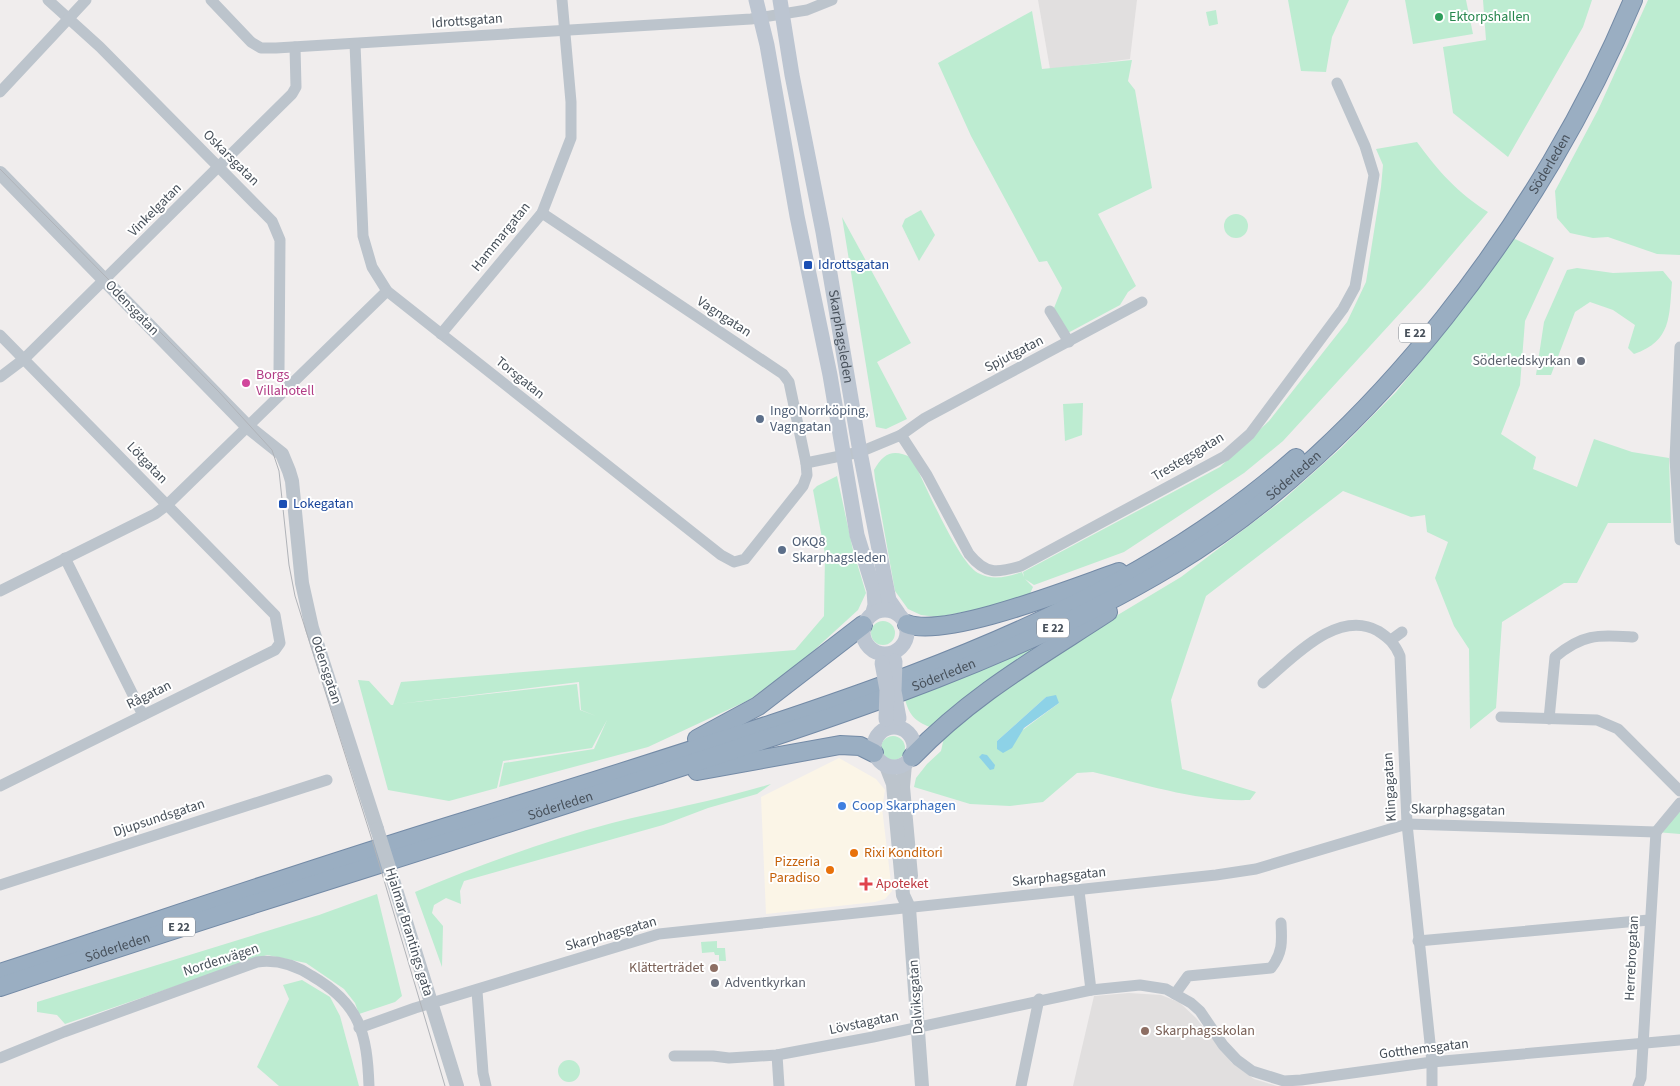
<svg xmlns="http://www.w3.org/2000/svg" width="1680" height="1086" font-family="'Source Sans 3',sans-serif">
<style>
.commercial{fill:#fbf5e7}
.education{fill:#e1dfdf}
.green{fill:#bdecd1;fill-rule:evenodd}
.water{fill:#8dd2e7}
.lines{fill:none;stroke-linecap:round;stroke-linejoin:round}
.trunk-casing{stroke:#738aa6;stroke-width:20}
.minor{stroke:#bcc4cc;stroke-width:11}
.tertiary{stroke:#bcc4cc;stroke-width:14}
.secondary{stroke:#bcc5d1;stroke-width:15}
.trunk{stroke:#9aaec2;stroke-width:18}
.tram{stroke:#b0b3b8;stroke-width:1}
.tertiary-bridge{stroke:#bcc4cc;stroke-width:14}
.secondary-bridge{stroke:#bcc5d1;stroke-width:15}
.leisure-dot{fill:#2e9e5b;stroke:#fff;stroke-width:2}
.transit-dot{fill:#1a4fb4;stroke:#fff;stroke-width:2}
.worship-dot{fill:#6b7280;stroke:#fff;stroke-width:2}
.hotel-dot{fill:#d1479c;stroke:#fff;stroke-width:2}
.service-dot{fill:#5c6f8a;stroke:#fff;stroke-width:2}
.shop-dot{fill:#3f7fe0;stroke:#fff;stroke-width:2}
.food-dot{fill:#e8710a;stroke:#fff;stroke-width:2}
.health-dot{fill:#e0444e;stroke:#fff;stroke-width:2}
.education-dot{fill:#8d6e63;stroke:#fff;stroke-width:2}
.labels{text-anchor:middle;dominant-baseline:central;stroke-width:4;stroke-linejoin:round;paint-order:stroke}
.shield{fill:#fff;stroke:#7e848c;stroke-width:1}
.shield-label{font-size:12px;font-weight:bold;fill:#47505a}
.leisure-label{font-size:14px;fill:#27864d;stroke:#fff;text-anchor:start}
.street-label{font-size:14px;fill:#47505a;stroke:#fff}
.transit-label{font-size:14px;fill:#164399;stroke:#fff;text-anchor:start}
.worship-label{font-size:14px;fill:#5b616d;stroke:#fff;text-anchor:end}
.hotel-label{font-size:14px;fill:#b23c85;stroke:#fff;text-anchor:start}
.service-label{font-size:14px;fill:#4e5e75;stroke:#fff;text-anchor:start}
.shop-label{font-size:14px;fill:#366cbe;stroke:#fff;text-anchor:start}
.food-label{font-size:14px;fill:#c56008;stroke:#fff;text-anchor:start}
.health-label{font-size:14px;fill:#be3a42;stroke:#fff;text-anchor:start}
.education-label{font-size:14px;fill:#785e54;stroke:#fff;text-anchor:end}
</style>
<rect width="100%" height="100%" fill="#f0eded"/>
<path class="commercial" d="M839,758L876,779L885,790L882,808L892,891L885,899L875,902L766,914L761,797Z"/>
<g class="education">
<path d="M1038,0H1137L1130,59L1050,69Z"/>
<path d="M1129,993L1161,995L1179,1002L1196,1018L1232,1063L1254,1079L1277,1086H1073L1094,996Z"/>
</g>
<g class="green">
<path d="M1288,0H1349L1332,37L1326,72L1301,71Z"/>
<path d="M1405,0H1466L1473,34L1413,44Z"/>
<path d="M1483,0H1592L1583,27L1508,157L1453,113L1443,47L1486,40Z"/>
<path d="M1648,0H1680V255L1657,254L1608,237L1593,238L1570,233L1557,218L1555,191L1598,110Z"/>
<path d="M1216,10L1218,24L1209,26L1206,12Z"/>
<path d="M1032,11L1042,69L1132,60L1128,81L1135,90L1152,188L1098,214L1136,286L1128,292L1120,305L1066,334L1054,308L1062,288L1047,261L1039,262L971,136L938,63Z"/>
<path d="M1417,142C1438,171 1458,193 1488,212L1425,286L1283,441L1244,473L1124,552L1034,585L1025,579L1033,587L1029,596L1006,604L937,617L921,615L908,609L895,591L875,479L874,470C884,452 894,449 912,458C924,482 958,562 978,573C993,581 1007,577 1022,572L1024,577L1023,572L1220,467L1269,421L1347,322L1366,282L1381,187L1383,165L1376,149Z"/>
<path d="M921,210L935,235L919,261L902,226L905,219Z"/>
<circle cx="1236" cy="226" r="12"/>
<path d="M842,217L911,343L877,362L907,419L886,429L876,427Z"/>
<path d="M1513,238L1554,258L1525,321L1520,385L1501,434L1536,457L1533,469L1577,487L1594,439L1632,452L1669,458L1671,523H1608L1577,583H1564L1502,622L1496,708L1470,729L1469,649L1454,626L1435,578L1448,542L1427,532L1425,515L1411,517L1343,491L1206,596L1171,700L1182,769L1256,792L1250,800C1198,802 1144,784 1093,772L1077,773L1043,802L1010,806L970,804L914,787L916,778L927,764L941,751L945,733L1031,667L1181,577L1283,500L1341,448L1396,392L1457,317ZM1046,697L1059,703L997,749V741Z"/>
<path d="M1577,268L1613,273L1663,271L1672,282C1669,316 1672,341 1634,354L1628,348L1635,325L1613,310L1590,302L1575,312L1551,375H1536L1544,322L1567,270Z"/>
<path d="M1083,403L1082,435L1065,441L1063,404Z"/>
<path d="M837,476L853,550L866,593L858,610L800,663L749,700L648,747L499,787L504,763L594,749L607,720L592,748L503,761L497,788L449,801L388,790L358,680L369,681L391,705H393L401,682L795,650L824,616L825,554L813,490L817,486ZM579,682L581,710L596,716L580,710L577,684L398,704Z"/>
<circle cx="883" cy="633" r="12"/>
<path d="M1037,642L1038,647L988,680L930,727C915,721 910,716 905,700Z"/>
<circle cx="893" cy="748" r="12"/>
<path d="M771,784L757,794L708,808L663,825L464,881L460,891L461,904L446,898L434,905L432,913L443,926L442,967L415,892C479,865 545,841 612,823C665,810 718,800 771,784Z"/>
<path d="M1680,803V834L1656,832Z"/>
<path d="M377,894L402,996L395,1002L359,1014L355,1003L344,989L306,963L267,955L65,1024L57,1015L37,1012V1002L319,915Z"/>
<path d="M717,941V948H725L726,961H719V955H715L714,952L702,953L701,942Z"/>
<path d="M302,980L330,997L340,1016L359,1086H279L257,1067L289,999L283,985Z"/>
<circle cx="569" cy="1071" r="11"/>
</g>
<g class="water">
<path d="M1056,695L1059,703L1024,728L1012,748L1003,753L997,749V741L1046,697Z"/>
<path d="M982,754L987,755L995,765L994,769L990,770L979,757Z"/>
</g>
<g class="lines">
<g class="trunk-casing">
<g id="trunk">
<path d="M907,624C946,639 1075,587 1119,572"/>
<path d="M697,739L758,706L863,625"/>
<path d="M912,757C973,694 1036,659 1108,612"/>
<path d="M697,771L840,745L860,746L874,753"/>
<path d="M0,973C156,922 312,868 469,820C571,789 671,757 772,724C958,662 1147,590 1296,458"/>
<path id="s2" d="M0,987C215,914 431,849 647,778C827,719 1010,663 1173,565C1373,444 1544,214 1633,0"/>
</g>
</g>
<g class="minor">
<path d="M48,0L100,47L272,221L280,240L279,371L287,386"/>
<path d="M211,0L251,42L261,48H276L751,19L807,10L832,0"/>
<path d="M355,44L363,236L372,267L387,291L721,555L734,562L745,559L803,486L807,475L806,463"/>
<path d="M0,92L86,0"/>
<path d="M542,213L783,374L789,382L806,463L860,452L901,435L927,475L969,554C986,575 997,573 1021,566L1225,456L1250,434L1343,309L1355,287L1374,175L1365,146L1337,83"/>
<path d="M1050,311L1069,342"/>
<path d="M441,334L542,213L571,138V102L562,0"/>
<path d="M0,335L275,615L280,643L275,650L0,786"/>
<path d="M1680,347L1675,459L1680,540"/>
<path d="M0,377L24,359L292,94L296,87L295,47"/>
<path d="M901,435L925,418L1142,302"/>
<path d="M65,558L143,715"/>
<path d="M0,591L155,514L167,505L387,291"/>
<path d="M1391,640L1402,632"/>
<path d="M1263,683C1292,659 1337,608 1378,631C1389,638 1395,644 1400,656L1407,824L1432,1062V1086"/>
<path d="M1501,717L1597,720L1618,729L1680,791"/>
<path d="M1549,719L1555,657C1583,633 1599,635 1633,637"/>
<path d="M1656,832L1680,803"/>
<path d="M0,885L327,780"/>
<path d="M1079,891L1091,990"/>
<path d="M1418,941L1649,920"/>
<path d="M477,991L483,1073L486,1086"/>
<path d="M1175,994L1188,976L1271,968C1283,953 1282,941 1281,923"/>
<path d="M359,1028L415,1008L659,934L1216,875L1256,869L1407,824L1656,832"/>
<path d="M777,1055L779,1086"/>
<path d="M674,1056H713L729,1058L777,1055L873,1037L1091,990L1140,985L1166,989L1191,1003L1200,1011L1223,1045L1237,1060L1252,1071L1284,1081L1301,1080L1432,1062L1680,1040"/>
<path d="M0,1058L64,1032L257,962C278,959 295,965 312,976C360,1004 367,1033 369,1086"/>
<path d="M1021,1086L1039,999"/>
<path d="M1638,1086L1641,1078L1656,832"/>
</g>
<g class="tertiary">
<path d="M0,173L248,427L282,454L289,471L292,481L302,583L312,628L377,829"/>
<path d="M905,764L903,787L911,876"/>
<path d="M886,766L893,784L903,895L909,908L922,1086"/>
<path d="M393,880L457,1086"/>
</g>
<g class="secondary">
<path d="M756,0L767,45L797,216L830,375L857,535L874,590L875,605L873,612"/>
<path id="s1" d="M780,0L792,75L823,232L860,452L889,600L898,613"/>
<circle cx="885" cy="632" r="22"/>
<circle cx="894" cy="747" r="20"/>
</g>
<use href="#trunk" class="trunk"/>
<path class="tram" d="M0,169L219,392L272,450L279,471L289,565L295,596L373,843L445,1086"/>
<path class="tertiary-bridge" d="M377,829L393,880"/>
<g class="secondary-bridge">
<path d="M895,661L894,691L899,718"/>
<path d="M882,663L887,690L886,719"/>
</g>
</g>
<circle class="leisure-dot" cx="1439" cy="17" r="5"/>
<g class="transit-dot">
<rect x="803" y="260" width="10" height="10" rx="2.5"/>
<rect x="278" y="499" width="10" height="10" rx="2.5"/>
</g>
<g class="worship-dot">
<circle cx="1581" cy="361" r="5"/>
<circle cx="715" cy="983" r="5"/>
</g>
<circle class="hotel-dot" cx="246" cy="383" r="5"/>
<g class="service-dot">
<circle cx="760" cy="419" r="5"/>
<circle cx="782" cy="550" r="5"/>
</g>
<circle class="shop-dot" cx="842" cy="806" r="5"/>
<g class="food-dot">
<circle cx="854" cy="853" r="5"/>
<circle cx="830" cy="870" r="5"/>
</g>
<path class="health-dot" d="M863.5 876.5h5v5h5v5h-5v5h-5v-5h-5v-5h5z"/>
<g class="education-dot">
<circle cx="714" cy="968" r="5"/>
<circle cx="1145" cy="1031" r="5"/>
</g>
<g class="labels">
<g class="shield">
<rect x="1399" y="323.5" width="32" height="19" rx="4"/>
<rect x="1037" y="618.5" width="32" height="19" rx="4"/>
<rect x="163" y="917.5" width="32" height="19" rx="4"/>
</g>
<g class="shield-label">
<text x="1415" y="333">E 22</text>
<text x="1053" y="628">E 22</text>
<text x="179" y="927">E 22</text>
</g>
<g class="leisure-label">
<text x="1449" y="17">Ektorpshallen</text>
</g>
<g class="street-label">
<text transform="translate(467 21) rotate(-4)">Idrottsgatan</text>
<text transform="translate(231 158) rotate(45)">Oskarsgatan</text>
<text stroke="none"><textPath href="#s2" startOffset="1804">Söderleden</textPath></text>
<text transform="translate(155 210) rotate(-45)">Vinkelgatan</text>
<text transform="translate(501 237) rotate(-51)">Hammargatan</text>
<text transform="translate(132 308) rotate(46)">Odensgatan</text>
<text transform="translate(724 317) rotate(33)">Vagngatan</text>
<text stroke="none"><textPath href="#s1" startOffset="342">Skarphagsleden</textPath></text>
<text transform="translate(1014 354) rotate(-27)">Spjutgatan</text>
<text transform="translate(520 378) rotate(39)">Torsgatan</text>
<text transform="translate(1188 457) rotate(-31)">Trestegsgatan</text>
<text transform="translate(147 463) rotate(46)">Lötgatan</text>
<text stroke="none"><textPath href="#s2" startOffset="1399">Söderleden</textPath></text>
<text transform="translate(326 670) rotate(72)">Odensgatan</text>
<text stroke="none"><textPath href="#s2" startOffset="994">Söderleden</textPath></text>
<text transform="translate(149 695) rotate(-26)">Rågatan</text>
<text transform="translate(1390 787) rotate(-93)">Klingagatan</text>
<text stroke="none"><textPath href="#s2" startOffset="589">Söderleden</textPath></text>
<text transform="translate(1458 810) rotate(1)">Skarphagsgatan</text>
<text transform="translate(159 818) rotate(-18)">Djupsundsgatan</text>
<text transform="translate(1059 877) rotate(-6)">Skarphagsgatan</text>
<text transform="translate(409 932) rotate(73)">Hjalmar Brantings gata</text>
<text transform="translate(611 934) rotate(-16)">Skarphagsgatan</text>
<text stroke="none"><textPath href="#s2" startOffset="124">Söderleden</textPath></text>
<text transform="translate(1632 958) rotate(-87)">Herrebrogatan</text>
<text transform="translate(221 960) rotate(-18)">Nordenvägen</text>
<text transform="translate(916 997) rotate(-94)">Dalviksgatan</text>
<text transform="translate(864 1023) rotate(-12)">Lövstagatan</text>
<text transform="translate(1424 1049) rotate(-7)">Gotthemsgatan</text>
</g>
<g class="transit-label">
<text x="818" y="265">Idrottsgatan</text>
<text x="293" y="504">Lokegatan</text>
</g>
<g class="worship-label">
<text x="1571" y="361">Söderledskyrkan</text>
<text x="725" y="983" text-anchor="start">Adventkyrkan</text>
</g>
<g class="hotel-label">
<text x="256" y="375">Borgs<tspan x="256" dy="16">Villahotell</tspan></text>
</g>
<g class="service-label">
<text x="770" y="411">Ingo Norrköping,<tspan x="770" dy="16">Vagngatan</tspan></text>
<text x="792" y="542">OKQ8<tspan x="792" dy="16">Skarphagsleden</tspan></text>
</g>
<g class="shop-label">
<text x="852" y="806">Coop Skarphagen</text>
</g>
<g class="food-label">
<text x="864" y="853">Rixi Konditori</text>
<text x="820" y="862" text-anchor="end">Pizzeria<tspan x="820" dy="16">Paradiso</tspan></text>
</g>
<g class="health-label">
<text x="876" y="884">Apoteket</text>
</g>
<g class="education-label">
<text x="704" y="968">Klätterträdet</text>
<text x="1155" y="1031" text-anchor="start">Skarphagsskolan</text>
</g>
</g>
</svg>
